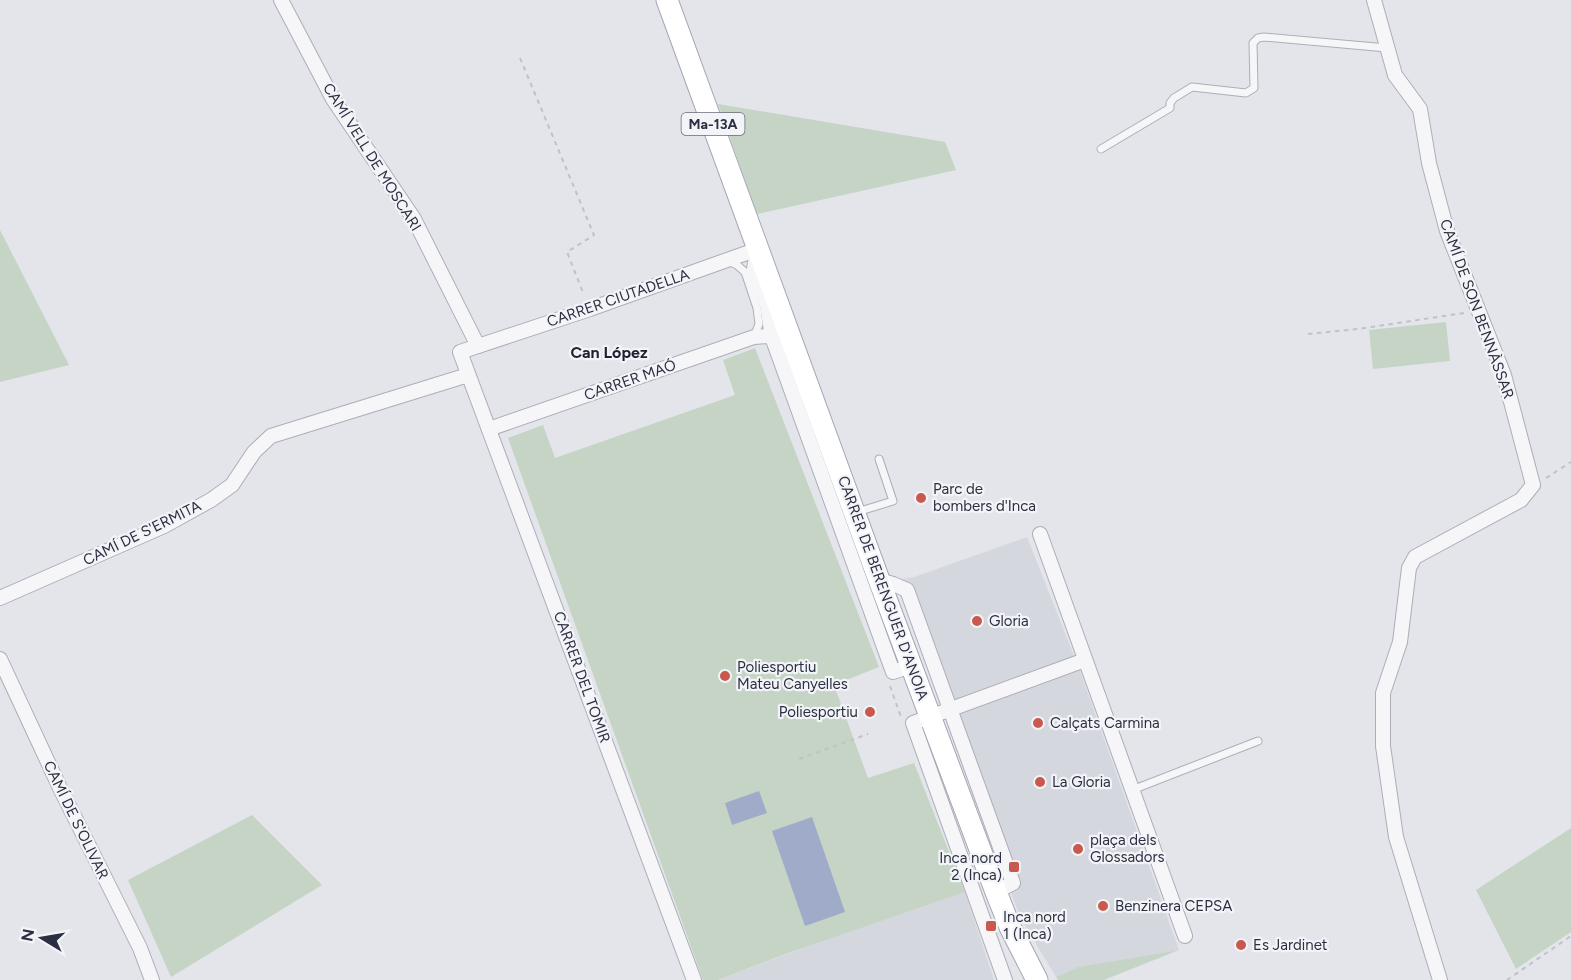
<svg xmlns="http://www.w3.org/2000/svg" width="1571" height="980" font-family="Figtree,sans-serif">
<style>
.built{fill:#d5d7df}
.green{fill:#c5d4c5}
.water{fill:#a0abc9}
.lines{fill:none;stroke-linecap:round;stroke-linejoin:round}
.lane-casing{stroke:#acaeb8;stroke-width:9}
.street-casing{stroke:#acaeb8;stroke-width:16}
.primary-casing{stroke:#a3a6b6;stroke-width:23}
.path{stroke:#c1c2c9;stroke-width:2;stroke-dasharray:4.5 4.5;stroke-linecap:butt}
.lane{stroke:#f6f6f9;stroke-width:7}
.street{stroke:#f6f6f9;stroke-width:14}
.primary{stroke:#fff;stroke-width:21}
.poi-dot{fill:#c9584f;stroke:#f3f4f8;stroke-width:2}
.labels{text-anchor:middle;dominant-baseline:central;stroke-width:4.5;stroke-linejoin:round;paint-order:stroke}
.shield{fill:#f3f4f8;stroke:#686a79;stroke-width:1.5}
.shield-label{font-size:14px;font-weight:bold;fill:#2c2f42}
.street-label{font-size:15px;fill:#2c2f42;stroke:#f3f4f8}
.poi-label{font-size:15px;fill:#2c2f42;stroke:#f3f4f8;text-anchor:start}
.neighbourhood-label{font-size:16px;font-weight:bold;fill:#1e2033;stroke:#f3f4f8}
</style>
<rect width="100%" height="100%" fill="#e3e5eb"/>
<g class="built">
<path d="M1027,537L1080,671L1179,950L1078,967L1056,977L1020,917L896,580L914,577Z"/>
<path d="M965,892L994,980H718L832,937Z"/>
</g>
<g class="green">
<path d="M718,104L945,142L956,170L757,214Z"/>
<path d="M0,230L69,365L0,382Z"/>
<path d="M1446,322L1450,361L1373,369L1369,330Z"/>
<path d="M755,348L879,667L834,685L868,778L914,763L965,892L791,952L718,980H703L508,438L543,425L555,458L735,395L723,360Z"/>
<path d="M252,815L322,885L171,977L128,880Z"/>
<path d="M1571,828V932L1516,969L1476,890Z"/>
<path d="M1179,950L1104,980H1058L1056,977L1078,967Z"/>
</g>
<g class="water">
<path d="M759,791L767,813L732,825L725,803Z"/>
<path d="M812,817L845,912L805,926L772,831Z"/>
</g>
<g class="lines">
<g class="lane-casing">
<g id="lane">
<path d="M1101,149L1170,108V103L1174,98L1192,87L1246,93L1254,88L1253,43L1258,38L1264,37L1387,48"/>
<path d="M726,260L737,265L745,272L757,308L759,324L754,337"/>
<path d="M857,512L893,501L879,459"/>
<path d="M1132,790L1258,741"/>
</g>
</g>
<g class="street-casing">
<g id="street">
<path d="M281,0L333,99L414,219L478,346"/>
<path d="M1374,0L1395,75L1420,109L1429,163L1447,231L1504,375L1533,485L1521,500L1415,557L1409,568L1400,642L1383,693V746L1396,837L1440,980"/>
<path d="M757,251L754,269L767,305L772,337L893,672L911,666"/>
<path d="M489,429L754,337L767,336L772,337"/>
<path d="M1040,534L1185,936"/>
<path d="M879,580L893,584L907,590L1013,883L996,892"/>
<path d="M0,598L164,526L211,500L232,485L254,452L271,436L468,375"/>
<path d="M0,659L60,788L140,948L152,980"/>
<path d="M694,980L460,352L590,309L758,249"/>
<path d="M1005,980L913,723L1085,660"/>
</g>
</g>
<g class="primary-casing">
<path id="primary" d="M667,0L879,580L996,892L1010,927L1037,980"/>
</g>
<g class="path">
<path d="M520,58L594,235L567,252L584,295"/>
<path d="M1308,334L1358,329L1464,313"/>
<path d="M1546,478L1571,462"/>
<path d="M890,686L901,717"/>
<path d="M799,759L868,734"/>
<path d="M1507,980L1571,936"/>
</g>
<use href="#lane" class="lane"/>
<use href="#street" class="street"/>
<use href="#primary" class="primary"/>
</g>
<g class="poi-dot">
<circle cx="921" cy="498" r="6"/>
<circle cx="977" cy="621" r="6"/>
<circle cx="725" cy="676" r="6"/>
<circle cx="870" cy="712" r="6"/>
<circle cx="1038" cy="723" r="6"/>
<circle cx="1040" cy="782" r="6"/>
<circle cx="1078" cy="849" r="6"/>
<rect x="1008" y="861" width="12" height="12" rx="3"/>
<circle cx="1103" cy="906" r="6"/>
<rect x="985" y="920" width="12" height="12" rx="3"/>
<circle cx="1241" cy="945" r="6"/>
</g>
<g class="labels">
<rect class="shield" x="681.5" y="113" width="63" height="22" rx="4.5"/>
<g class="shield-label">
<text x="713" y="124">Ma-13A</text>
</g>
<g class="street-label">
<text transform="translate(372 157) rotate(58)">CAMÍ VELL DE MOSCARI</text>
<text transform="translate(618 298) rotate(-19)">CARRER CIUTADELLA</text>
<text transform="translate(1477 309) rotate(70)">CAMÍ DE SON BENNÀSSAR</text>
<text transform="translate(630 380) rotate(-19)">CARRER MAÓ</text>
<text transform="translate(142 533) rotate(-26)">CAMÍ DE S'ERMITA</text>
<text transform="translate(883 588) rotate(70)">CARRER DE BERENGUER D'ANOIA</text>
<text transform="translate(582 677) rotate(70)">CARRER DEL TOMIR</text>
<text transform="translate(76 820) rotate(64)">CAMÍ DE S'OLIVAR</text>
</g>
<g class="poi-label">
<text x="933" y="489">Parc de<tspan x="933" dy="17">bombers d'Inca</tspan></text>
<text x="989" y="621">Gloria</text>
<text x="737" y="667">Poliesportiu<tspan x="737" dy="17">Mateu Canyelles</tspan></text>
<text x="858" y="712" text-anchor="end">Poliesportiu</text>
<text x="1050" y="723">Calçats Carmina</text>
<text x="1052" y="782">La Gloria</text>
<text x="1090" y="840">plaça dels<tspan x="1090" dy="17">Glossadors</tspan></text>
<text x="1002" y="858" text-anchor="end">Inca nord<tspan x="1002" dy="17">2 (Inca)</tspan></text>
<text x="1115" y="906">Benzinera CEPSA</text>
<text x="1003" y="917">Inca nord<tspan x="1003" dy="17">1 (Inca)</tspan></text>
<text x="1253" y="945">Es Jardinet</text>
</g>
<g class="neighbourhood-label">
<text x="609" y="352">Can López</text>
</g>
</g>
<g transform="translate(42 938) rotate(281)" stroke="#f3f4f8" stroke-width="4.5" paint-order="stroke">
<path d="M0-4.5L10 22L0 15L-10 22Z" fill="#2c2f42"/>
<text y="-9" font-size="16" font-weight="bold" text-anchor="middle" fill="#2c2f42">N</text>
</g>
</svg>
